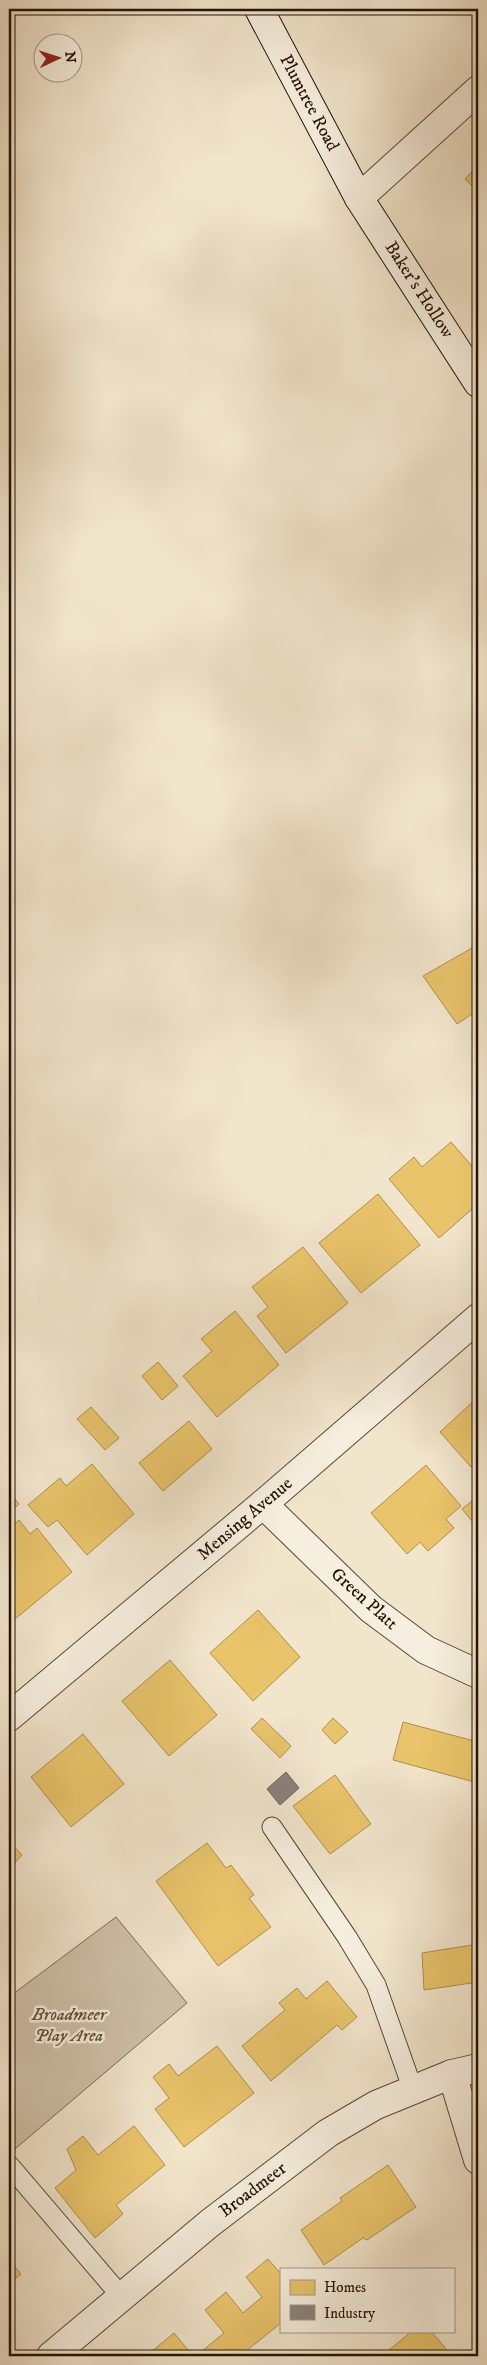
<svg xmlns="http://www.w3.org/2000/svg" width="487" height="2365" font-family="'IM FELL DW Pica',serif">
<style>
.green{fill:#cec1a9;stroke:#786a54}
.homes{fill:#e9c46a;stroke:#ae8f4a}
.industry{fill:#8a817c;stroke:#6b6057}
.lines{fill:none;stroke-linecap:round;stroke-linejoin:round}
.lane-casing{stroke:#564733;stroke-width:21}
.street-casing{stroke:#564733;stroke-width:30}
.secondary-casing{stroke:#231200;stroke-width:30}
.lane{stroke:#f6eede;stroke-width:19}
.street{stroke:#f6eede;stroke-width:28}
.secondary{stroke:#f6eede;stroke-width:28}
.labels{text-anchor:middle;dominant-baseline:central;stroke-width:5;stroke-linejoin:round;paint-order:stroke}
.street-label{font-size:18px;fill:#231200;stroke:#f6eede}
.park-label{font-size:18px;font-style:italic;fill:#5f4f3b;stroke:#f6eede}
</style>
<rect width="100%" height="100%" fill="#f1e5cc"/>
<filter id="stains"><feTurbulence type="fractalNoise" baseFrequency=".004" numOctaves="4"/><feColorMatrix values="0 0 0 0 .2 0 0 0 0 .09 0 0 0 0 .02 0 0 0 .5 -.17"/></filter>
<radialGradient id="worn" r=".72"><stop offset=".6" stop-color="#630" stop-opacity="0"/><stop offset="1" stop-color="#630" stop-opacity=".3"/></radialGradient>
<path class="green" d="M116,1917L187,2003L9,2154V1997Z"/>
<g class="homes">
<path d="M478,165V192L465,179Z"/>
<path d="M478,831V846L472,835Z"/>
<path d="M472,948L478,959V1010L457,1024L423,976Z"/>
<path d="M451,1142L478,1173V1204L439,1238L389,1179L414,1157L422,1167Z"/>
<path d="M378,1194L420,1245L361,1293L319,1243Z"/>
<path d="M303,1247L348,1303L286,1353L257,1316L268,1307L252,1287Z"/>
<path d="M235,1311L279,1365L217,1417L183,1376L212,1351L201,1339Z"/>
<path d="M158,1362L178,1386L162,1400L142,1376Z"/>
<path d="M478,1397V1461L471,1467L440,1432Z"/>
<path d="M91,1407L119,1438L105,1450L77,1419Z"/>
<path d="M189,1421L212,1449L163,1491L139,1463Z"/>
<path d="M92,1464L134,1514L87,1555L57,1520L48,1527L28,1505L60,1478L66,1486Z"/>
<path d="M426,1465L461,1506L446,1519L454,1528L428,1551L420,1542L407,1554L371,1513Z"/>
<path d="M9,1492L19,1504L9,1514Z"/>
<path d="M472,1501L478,1508V1528L462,1509Z"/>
<path d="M19,1520L30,1534L37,1528L72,1572L15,1619L9,1611V1529Z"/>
<path d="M258,1610L300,1657L253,1701L210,1653Z"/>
<path d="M170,1660L217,1715L169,1756L122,1701Z"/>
<path d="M262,1718L291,1746L280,1758L251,1729Z"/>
<path d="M333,1718L348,1732L335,1744L322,1730Z"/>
<path d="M403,1722L478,1742V1783L393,1760Z"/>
<path d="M83,1734L124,1784L71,1827L31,1777Z"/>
<path d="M335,1775L371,1824L330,1854L293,1806Z"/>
<path d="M9,1841L22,1855L9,1869Z"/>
<path d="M207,1843L226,1868L231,1865L254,1895L249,1898L271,1927L218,1966L156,1881Z"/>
<path d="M478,1944V1982L424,1990L422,1953Z"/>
<path d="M327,1981L357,2017L342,2030L337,2025L271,2081L242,2046L285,2010L279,2003L297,1988L306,1999Z"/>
<path d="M217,2046L254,2093L184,2147L155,2109L169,2098L153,2077L169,2064L178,2076Z"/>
<path d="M134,2126L165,2165L116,2205L123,2214L95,2238L55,2188L76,2170L67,2149L83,2136L98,2155Z"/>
<path d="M388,2165L416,2207L367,2240L363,2238L324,2265L301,2230L342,2201L340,2198Z"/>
<path d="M268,2259L281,2274V2323L240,2356H196L224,2333L205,2310L226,2292L243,2313L262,2297L246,2277Z"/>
<path d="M9,2260L21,2274L9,2284Z"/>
<path d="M412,2331H431L452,2356H382Z"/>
<path d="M174,2333L193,2356H155L151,2352Z"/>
</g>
<path class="industry" d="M286,1772L299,1788L280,1805L267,1789Z"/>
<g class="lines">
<g class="lane-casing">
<g id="lane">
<path d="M272,1827L347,1937L376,1985L413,2090"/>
<path d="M9,2165L121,2296"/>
</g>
</g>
<g class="street-casing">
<g id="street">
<path d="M359,198L478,90"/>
<path d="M263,1504L371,1609L426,1650L478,1674"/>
<path d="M9,1717L263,1504L478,1318"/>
<path d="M452,2074L478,2160"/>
<path d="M51,2356L210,2223L328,2133L376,2105L452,2074L478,2068"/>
</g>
</g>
<g class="secondary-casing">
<path id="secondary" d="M259,9L359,198L478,383"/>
</g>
<use href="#lane" class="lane"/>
<use href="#street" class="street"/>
<use href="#secondary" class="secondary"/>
</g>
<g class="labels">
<g class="street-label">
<text transform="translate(309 103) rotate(62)">Plumtree Road</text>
<text transform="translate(419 290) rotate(57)">Baker's Hollow</text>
<text transform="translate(245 1519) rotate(-40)">Mensing Avenue</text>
<text transform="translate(364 1599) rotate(42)">Green Platt</text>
<text transform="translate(253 2190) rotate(-37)">Broadmeer</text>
</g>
<g class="park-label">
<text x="69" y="2015">Broadmeer<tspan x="69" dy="21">Play Area</tspan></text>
</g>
</g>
<rect width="487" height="2365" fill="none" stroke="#f1e5cc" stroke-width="30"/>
<rect x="10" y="10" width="467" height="2345" fill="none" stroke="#231200" stroke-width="2.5"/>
<rect x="15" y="15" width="457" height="2335" fill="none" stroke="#231200"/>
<rect x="280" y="2268" width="175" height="65" fill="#f6eede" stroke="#a29685"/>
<rect x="290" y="2280" width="25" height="15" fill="#e9c46a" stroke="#a29685"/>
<text x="324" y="2292" font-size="15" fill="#231200">Homes</text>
<rect x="290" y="2305" width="25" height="15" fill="#8a817c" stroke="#a29685"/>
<text x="324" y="2318" font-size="15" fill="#231200">Industry</text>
<g transform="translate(58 58) rotate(86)"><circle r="24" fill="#f6eede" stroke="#a29685"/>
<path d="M0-4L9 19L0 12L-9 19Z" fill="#8f2418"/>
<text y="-8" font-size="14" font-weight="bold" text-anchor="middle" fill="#231200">N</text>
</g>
<rect width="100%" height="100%" filter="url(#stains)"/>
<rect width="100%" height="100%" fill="url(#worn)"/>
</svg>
